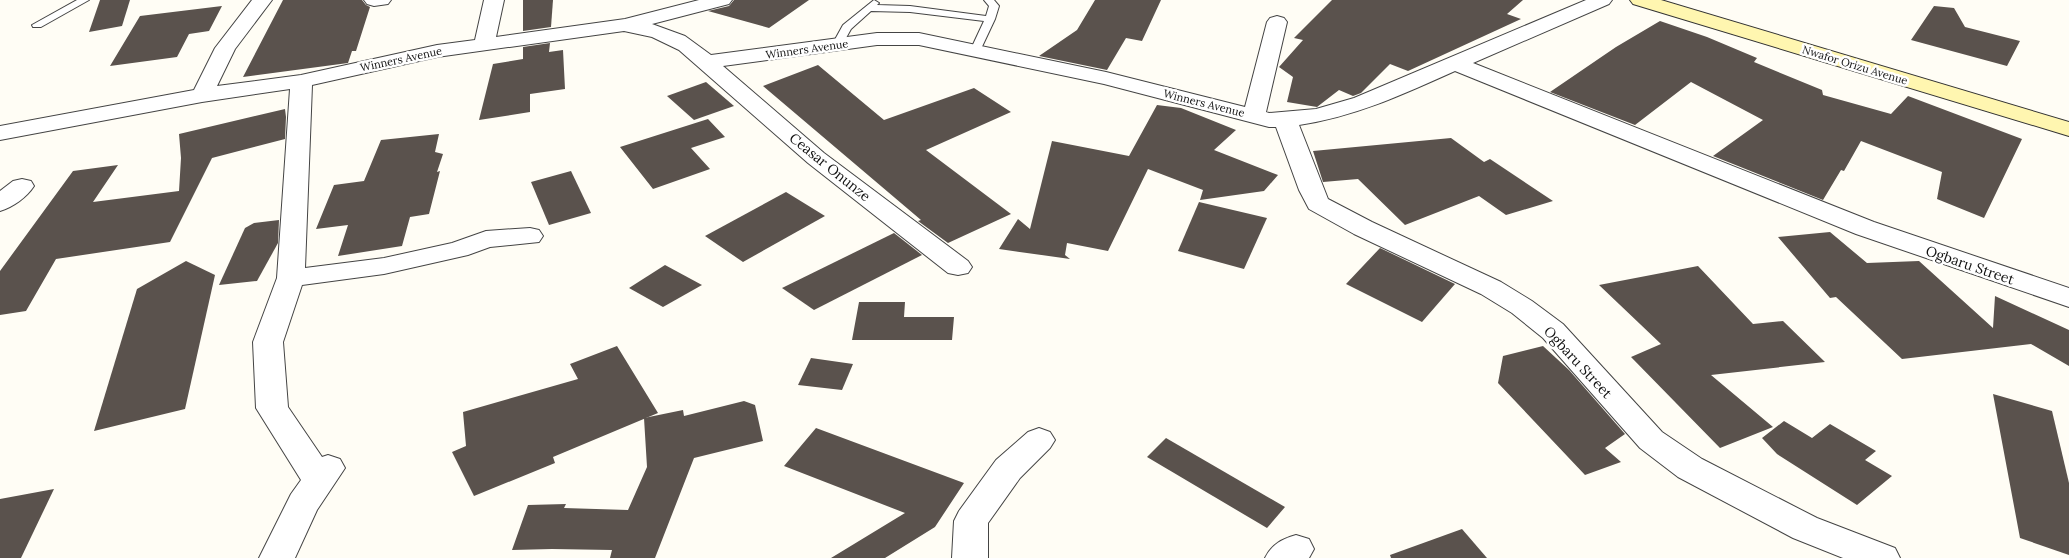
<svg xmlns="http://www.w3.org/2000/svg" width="2069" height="558" font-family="Lora,serif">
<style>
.building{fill:#5a524d}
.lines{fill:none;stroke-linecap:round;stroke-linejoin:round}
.lane-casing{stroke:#444;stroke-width:2}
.street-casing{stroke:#444;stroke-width:2}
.secondary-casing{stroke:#333;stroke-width:2}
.lane{fill:#fff;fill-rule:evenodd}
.street{fill:#fff;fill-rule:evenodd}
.secondary{fill:#fff6b0;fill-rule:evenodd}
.labels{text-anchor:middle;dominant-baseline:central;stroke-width:5;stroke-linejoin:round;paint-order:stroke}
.far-street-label{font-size:11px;fill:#111;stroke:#fff}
.street-label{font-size:14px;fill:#111;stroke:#fff}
</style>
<rect width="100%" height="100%" fill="#fffdf5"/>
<g class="building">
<path d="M100,0H130L122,26L89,32Z"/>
<path d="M283,0H362L366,5L370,7L356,51H352L348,63L243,77Z"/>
<path d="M523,0H553L551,27L523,31Z"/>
<path d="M734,0H809L769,28L708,11L729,6Z"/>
<path d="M1095,0H1161L1142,41L1126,38L1107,70L1039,56L1077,30Z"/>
<path d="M1332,0H1523L1507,14L1521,19L1408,71L1390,64L1361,93L1353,96L1339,90L1317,107L1287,102L1293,77L1279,67L1303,40L1294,38Z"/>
<path d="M222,6L209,31L189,34L177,57L110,66L140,16Z"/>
<path d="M1934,6L1954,8L1965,27L2020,41L2007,66L1911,40Z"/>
<path d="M1660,21L1707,37L1757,58L1754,62L1822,90L1823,95L1891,114L1908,96L2022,139L1984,218L1937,199L1942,172L1861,141L1844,171L1841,170L1823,200L1713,156L1763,120L1691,82L1635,125L1550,92L1616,47Z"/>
<path d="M550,43L549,52L563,50L565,89L530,94V112L479,120L493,64L523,59V47Z"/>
<path d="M818,65L884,120L974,88L1011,112L926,150L1011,214L948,243L918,221L921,220L763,86Z"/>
<path d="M706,82L734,106L694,120L667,96Z"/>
<path d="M1157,105L1181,108L1236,130L1214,150L1278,175L1264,191L1200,200L1203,190L1148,169L1108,251L1067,243L1065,255L1070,259L999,249L1018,219L1030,229L1052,141L1129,156Z"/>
<path d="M285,109L286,117L285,139L212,158L170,242L56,259L26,311L0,315V271L73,171L118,165L93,202L179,191L181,158L179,134Z"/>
<path d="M708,119L725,137L691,148L710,169L653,189L620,147Z"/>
<path d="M439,134L435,152L443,154L437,172L440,171L429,214L410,217L402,246L338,256L348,225L316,229L334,185L364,181L381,140Z"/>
<path d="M1451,138L1484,162L1490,159L1553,201L1506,215L1479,196L1405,225L1358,179L1323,182L1313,151Z"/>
<path d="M571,171L591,213L549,225L531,182Z"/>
<path d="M786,192L825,216L743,262L705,236Z"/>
<path d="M1199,202L1267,218L1244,269L1178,251Z"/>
<path d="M279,220L278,243L257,281L219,285L245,228L254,223Z"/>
<path d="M1830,232L1867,263L1919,261L1993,328L1995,296L2069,330V366L2031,344L1902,359L1836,297L1830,298L1778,237Z"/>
<path d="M894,233L922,255L814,310L782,288Z"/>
<path d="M1380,248L1455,284L1422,322L1346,284Z"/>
<path d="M186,261L215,275L185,409L94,431L137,289Z"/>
<path d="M665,265L702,285L663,307L629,288Z"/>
<path d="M1698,266L1753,324L1783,321L1825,362L1711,375L1773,427L1720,448L1631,357L1661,344L1599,285Z"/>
<path d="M859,302H905L904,317H954L952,340H852Z"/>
<path d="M617,346L658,413L553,457L555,463L474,496L452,452L466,446L463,412L578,379L570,364Z"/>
<path d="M1543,346L1569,370L1625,434L1605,448L1621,462L1585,475L1498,383L1503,356Z"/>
<path d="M811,358L853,364L842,390L798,385Z"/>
<path d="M1993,394L2052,411L2069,483V555L2020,538Z"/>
<path d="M744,401L755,405L763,441L694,458L655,558H610L612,550L552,549L512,550L528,505L566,504L564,508L628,510L647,467L644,418L683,410L684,416Z"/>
<path d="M1784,421L1812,438L1830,424L1876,451L1865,460L1892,476L1857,505L1777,454L1762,438Z"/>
<path d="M816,428L964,483L935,527L885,558H831L905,513L784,466Z"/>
<path d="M1166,438L1285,507L1267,528L1147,457Z"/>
<path d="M54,489L21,558H0V499Z"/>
<path d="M1462,529L1487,558H1391L1390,555Z"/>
</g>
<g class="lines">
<g class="lane-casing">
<g id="lane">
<path d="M77,0H89L41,27H33L32,25Z"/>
<path d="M874,0L879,3L877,5L910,6L986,16L989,6L984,0H994L999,6L995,19L979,53H971L970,51L984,21L910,12L871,11L851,29L841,47H833L832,45L843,25Z"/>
</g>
</g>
<g class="street-casing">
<g id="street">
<path d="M252,0H272L235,49L217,86L301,75L437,45L475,40L484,0H504L496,37L625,19L699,0H732L729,4L652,24L685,36L711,55L877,33H919L1106,72L1245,107L1267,22L1270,18L1277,16L1284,18L1287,22L1266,112L1269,113L1316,109L1354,98L1586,0H1612L1609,4L1473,63L1874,222L2069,288V307L1856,234L1455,71C1404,94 1354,117 1299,125L1328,199L1372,222L1501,282L1532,301L1563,324L1662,432L1702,459L1817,518L1895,548L1900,558H1843L1793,538L1678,477L1640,448L1543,338L1512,313L1481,294L1354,234L1309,209L1299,190L1276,127H1269L1104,84L919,45H877L723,66L824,153L968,261L972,267L968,273L958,275L948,273L808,163L679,50L652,37L624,31L437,57L312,85L305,268L384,258L452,243L486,231L530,228L539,230L543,236L539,242L490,247L468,255L384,274L302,285L283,342L288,407L322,457L328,455L340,459L345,468L317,510L295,558H259L291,494L301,480L256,408L253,342L277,278L290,89L202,102L0,140V126L194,90L215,48Z"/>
<path d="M364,0H391L388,4L374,6L367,4Z"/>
<path d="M22,179L31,181L34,186C27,197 13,207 0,211V191L13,181Z"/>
<path d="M1039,428L1050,432L1055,440L1050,448L1020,478L988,523V558H952L954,521L959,511L996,460L1028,432Z"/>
<path d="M1296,535L1309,539L1314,549L1309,558H1265C1272,544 1282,539 1296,535Z"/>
</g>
</g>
<g class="secondary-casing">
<path id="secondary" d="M1630,0H1661L2069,122V136L1633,4Z"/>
</g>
<use href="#lane" class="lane"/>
<use href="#street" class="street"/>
<use href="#secondary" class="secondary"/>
</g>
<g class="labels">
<g class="far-street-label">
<text transform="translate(807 49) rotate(-8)">Winners Avenue</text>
<text transform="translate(401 59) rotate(-12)">Winners Avenue</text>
<text transform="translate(1855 65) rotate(17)">Nwafor Orizu Avenue</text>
<text transform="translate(1204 103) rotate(14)">Winners Avenue</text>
</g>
<g class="street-label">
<text transform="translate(830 167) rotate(39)">Ceasar Onunze</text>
<text transform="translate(1970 265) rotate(19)">Ogbaru Street</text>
<text transform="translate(1578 362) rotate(47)">Ogbaru Street</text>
</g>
</g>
</svg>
